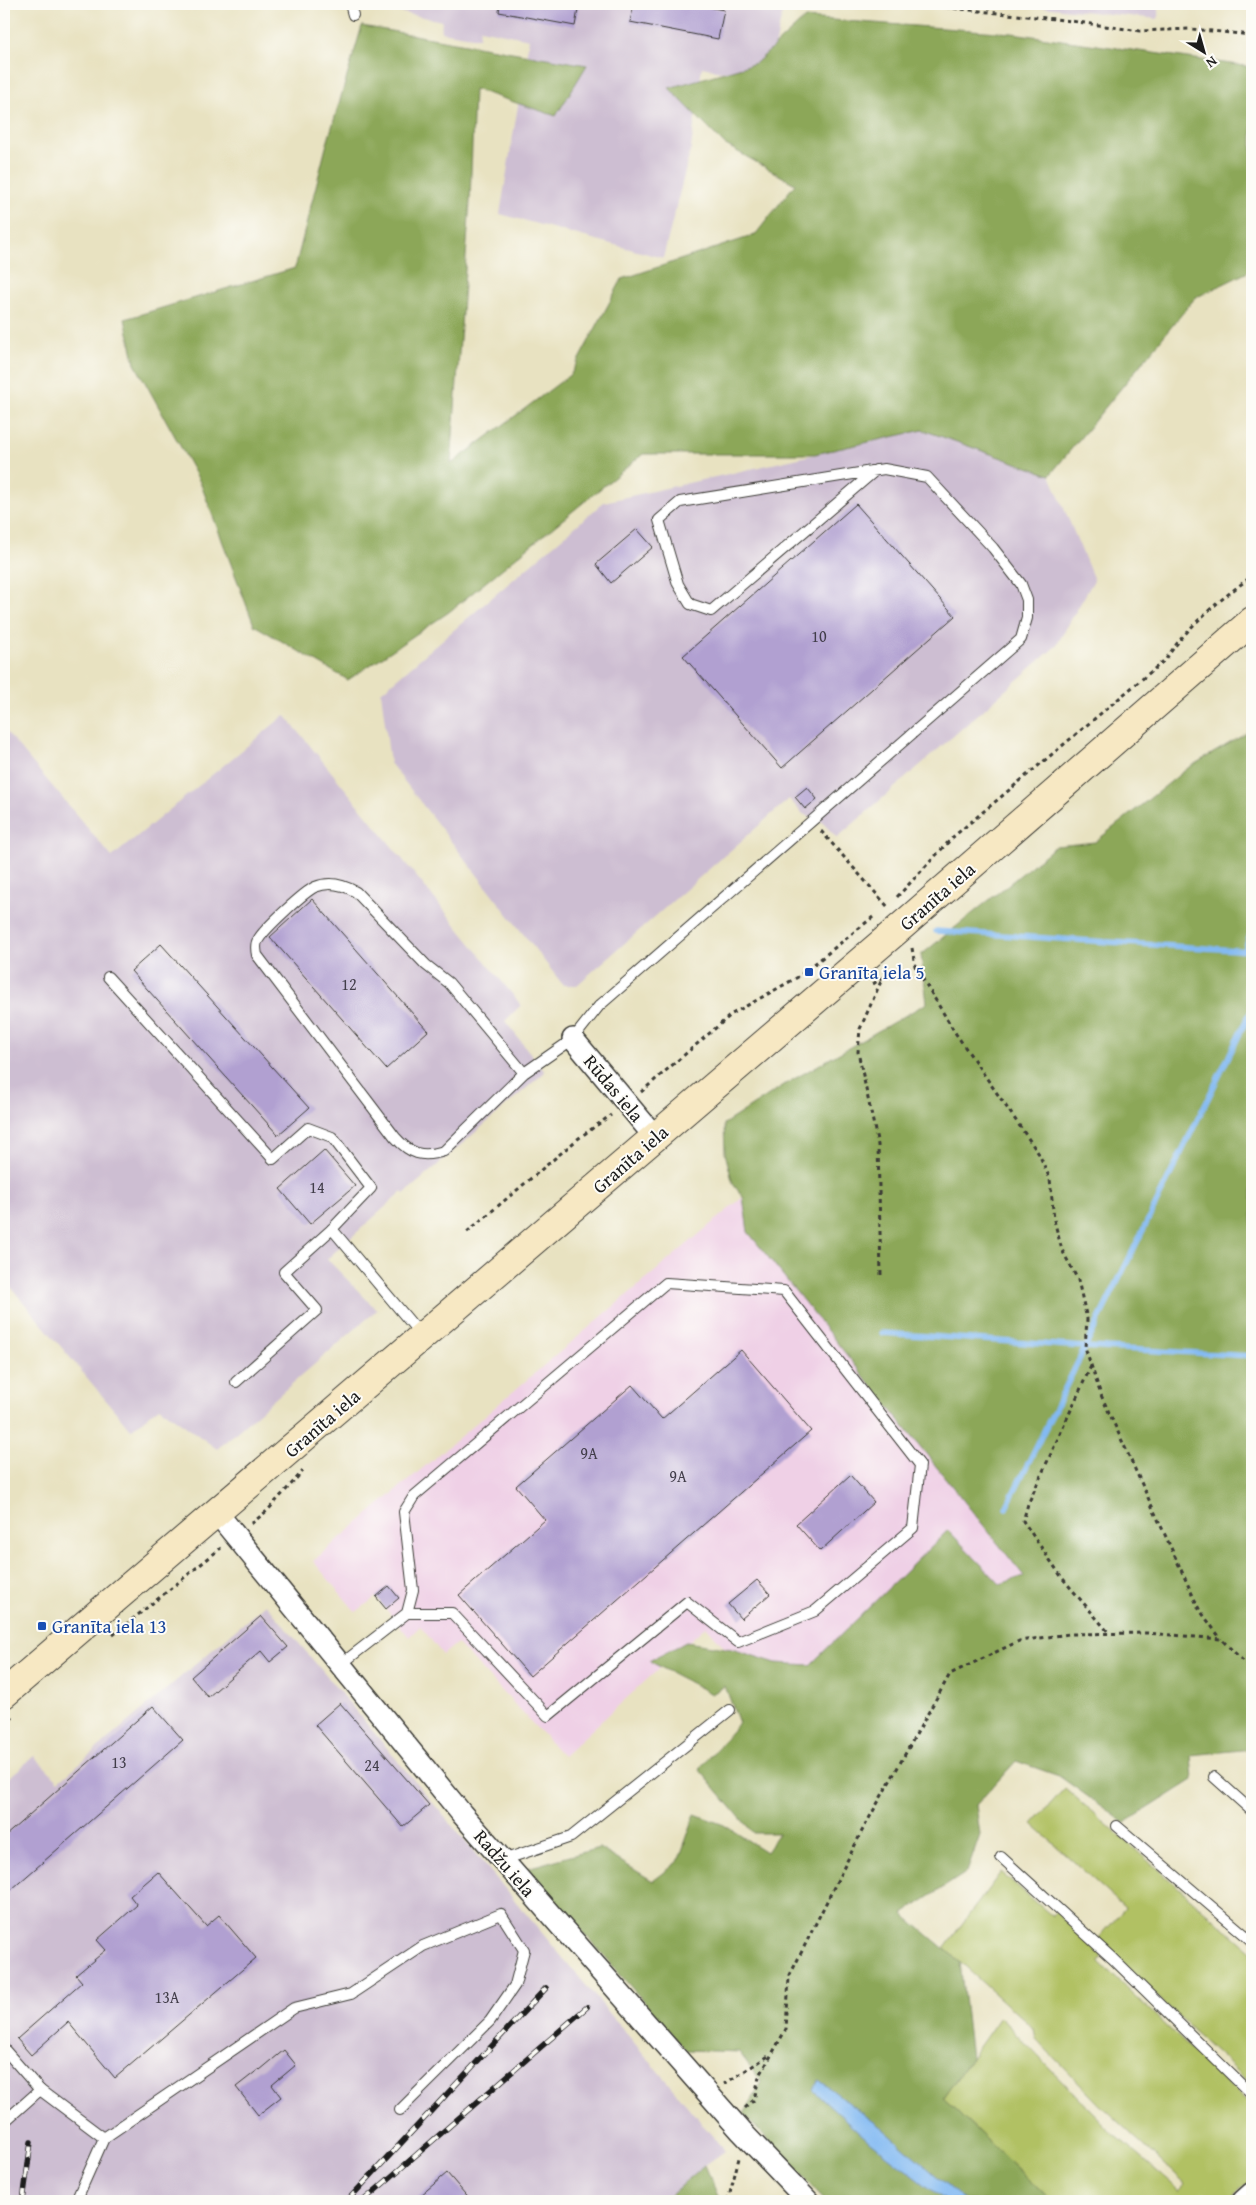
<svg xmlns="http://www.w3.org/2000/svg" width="1256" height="2205" font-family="'Gentium Book Plus',serif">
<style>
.built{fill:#efd0e6}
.industrial{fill:#cdbed2}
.green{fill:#b1c163;stroke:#666e40}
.forest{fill:#8ca759;stroke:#54623a}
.water{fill:#83baf2;stroke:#506b87}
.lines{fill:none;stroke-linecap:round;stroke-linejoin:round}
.stream{stroke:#83baf2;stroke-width:5.5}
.building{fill:#b1a0d1}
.lane-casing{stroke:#3b3a35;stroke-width:12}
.street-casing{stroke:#3b3a35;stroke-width:24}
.secondary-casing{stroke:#3b3a35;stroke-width:30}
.path{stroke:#3b3a35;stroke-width:3;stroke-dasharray:4 4;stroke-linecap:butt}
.lane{stroke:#fff;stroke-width:10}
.street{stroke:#fff;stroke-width:21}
.secondary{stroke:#f7e8c3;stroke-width:28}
.rail-casing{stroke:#1c1c1c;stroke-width:5.5}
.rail{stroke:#fdfcf7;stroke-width:4;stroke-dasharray:11;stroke-linecap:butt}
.transit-dot{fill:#1a4fb4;stroke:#fdfcf7;stroke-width:2}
.labels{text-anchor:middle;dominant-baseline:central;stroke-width:4;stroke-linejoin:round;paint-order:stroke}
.number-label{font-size:16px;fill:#413d49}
.street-label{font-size:19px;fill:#1c1c1c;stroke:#fdfcf7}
.transit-label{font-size:19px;fill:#164399;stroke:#fdfcf7;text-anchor:start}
</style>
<rect width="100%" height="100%" fill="#fdfcf7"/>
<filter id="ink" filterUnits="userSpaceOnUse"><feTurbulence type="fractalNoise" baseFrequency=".02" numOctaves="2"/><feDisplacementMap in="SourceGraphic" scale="10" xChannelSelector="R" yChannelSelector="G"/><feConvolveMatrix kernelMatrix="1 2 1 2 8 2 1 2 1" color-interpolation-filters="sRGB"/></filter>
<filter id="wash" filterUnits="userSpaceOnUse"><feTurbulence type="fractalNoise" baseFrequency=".0096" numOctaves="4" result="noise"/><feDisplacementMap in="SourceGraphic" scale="20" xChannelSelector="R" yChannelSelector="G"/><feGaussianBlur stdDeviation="1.12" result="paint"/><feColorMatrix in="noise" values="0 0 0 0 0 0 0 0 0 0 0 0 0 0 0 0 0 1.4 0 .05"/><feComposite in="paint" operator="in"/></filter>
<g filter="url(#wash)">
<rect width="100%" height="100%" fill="#e8e2c1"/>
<path class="built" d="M743,1197L1051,1575L825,1763L706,1626L563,1756L457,1643L443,1655L420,1626L409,1637L376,1597L356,1612L313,1561Z"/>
<g class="industrial">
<path d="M360,4H784L768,81L702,67L691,148L663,258L500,214L529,39L480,29L479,38L441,32L442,21Z"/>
<path d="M1013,4H1159L1158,19Z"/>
<path d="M923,430L1050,475L1094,580L1056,646L837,838L822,822L803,814L789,799L577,985H563L390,763L381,692L604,502Z"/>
<path d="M285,715L521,1005L505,1021L545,1072L404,1194L402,1192L327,1259L377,1310L217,1449L159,1407L131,1430L4,1279V729L112,857Z"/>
<path d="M266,1604L725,2151L705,2165L663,2201H4V1782L34,1756L59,1781Z"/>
</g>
<g class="green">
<path d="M1065,1788L1252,1952V2086L1097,1940L1125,1908L1032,1824Z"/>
<path d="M1001,1872L1052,1916L1056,1912L1102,1956L1099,1962L1252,2107V2180L1226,2201H1051L943,2098L1000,2017L1114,2134L1180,2191L1186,2185L1099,2104L1036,2039L1034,2029L944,1948Z"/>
</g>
<g class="forest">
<path d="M805,18L1012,33L1252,67V270L1195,298L1050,475L923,430L815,454H643L449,612L348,680L254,625L200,482L135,364L125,319L295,268L326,147L362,26L587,65L556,116L474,89L470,202L451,464L571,374L622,279L755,235L795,184L724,144L669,88L756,63Z"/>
<path d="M1252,730V1749L1191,1755L1193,1780L1125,1823L1059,1776L1016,1761L976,1805L980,1835L967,1872L903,1914L960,1962L971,2058L943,2098L1051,2201H826L744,2114L762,2082L739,2052L686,2050L527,1868L599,1848L653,1881L678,1862L695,1814L724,1825L766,1852L779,1833H753L699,1769L739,1723L725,1686L712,1694L649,1661L686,1642L732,1649L776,1663L810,1665L948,1530L1000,1584L1024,1576L748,1232L743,1197L733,1184L725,1153L724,1124L787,1083L927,1003L921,955L1056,846L1095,842L1188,768Z"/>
<path d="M705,2165L720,2201H663Z"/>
</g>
<path class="water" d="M819,2080L882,2128L965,2201H946L870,2142L813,2090Z"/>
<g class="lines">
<g class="stream">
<path d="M936,931L1252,951"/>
<path d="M1245,950L1252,930"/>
<path d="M882,1333L1085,1347L1252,1356"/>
<path d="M1006,1508L1252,1009"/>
</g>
</g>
<g id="blocks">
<g class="building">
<path d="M500,4H579L575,26L499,12Z"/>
<path d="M634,4H692L724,10L718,39L630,22Z"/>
<path d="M856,504L955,616L782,768L683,656Z"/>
<path d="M637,529L653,547L611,583L596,564Z"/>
<path d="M807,787L817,799L805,809L795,797Z"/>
<path d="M312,899L428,1031L386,1069L270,937Z"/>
<path d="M161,944L309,1108L278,1135L131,971Z"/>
<path d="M324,1150L355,1186L310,1224L280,1189Z"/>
<path d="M741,1350L811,1431L530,1676L459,1595L545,1520L516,1486L632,1385L662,1419Z"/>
<path d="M850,1475L874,1502L820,1551L796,1524Z"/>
<path d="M757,1580L770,1594L741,1619L728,1604Z"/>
<path d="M389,1586L399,1598L386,1609L376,1597Z"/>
<path d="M261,1616L288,1647L270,1662L261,1651L208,1697L191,1677Z"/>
<path d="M340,1703L429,1805L403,1827L315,1725Z"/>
<path d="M153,1706L183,1740L4,1896V1837Z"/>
<path d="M158,1872L206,1926L219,1915L256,1958L115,2078L68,2022L31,2055L17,2039L82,1982L76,1975L106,1950L97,1940L137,1905L130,1896Z"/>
<path d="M284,2050L296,2065L272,2085L281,2097L258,2115L236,2087L259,2069L260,2070Z"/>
<path d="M447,2173L471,2201H414Z"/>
</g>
</g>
</g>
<g filter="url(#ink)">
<use href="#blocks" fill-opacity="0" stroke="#3b3a35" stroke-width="1"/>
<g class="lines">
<g class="lane-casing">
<g id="lane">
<path d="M350,4L353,15"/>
<path d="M108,977L273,1159L308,1128L332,1137L371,1188L332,1229L422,1336"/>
<path d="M524,1073L449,983L426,965L356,892C344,885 329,881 315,887C304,892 264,929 258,940C255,944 256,950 257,955L395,1137C410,1154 422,1158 444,1151L524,1073L573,1039L599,1006L1021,639L1027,618V600L1021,584L993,548L927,477L884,469L680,502L659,520L678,584L690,604L711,611L876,470"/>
<path d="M236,1382L317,1310L284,1272L332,1229"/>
<path d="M340,1665L407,1613L413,1590L404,1512L414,1496L666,1283L784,1291L920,1465L913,1528L815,1611L738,1642L687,1602L548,1716L452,1613H407"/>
<path d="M1214,1777L1252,1811"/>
<path d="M1117,1826L1252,1941"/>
<path d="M1001,1857L1112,1958L1252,2095"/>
<path d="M503,1860L571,1837L730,1710"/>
<path d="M4,2049L40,2090L4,2122"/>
<path d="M40,2090L104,2138L294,2008L351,1994L423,1946L501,1914L524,1950L515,1985L490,2021L400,2110"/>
<path d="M76,2201L104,2138"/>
</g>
</g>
<g class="street-casing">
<g id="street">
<path d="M573,1039L655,1137"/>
<path d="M217,1513L462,1814L741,2131L808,2201"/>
<path d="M1243,2201L1252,2193"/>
</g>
</g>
<g class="secondary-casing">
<path id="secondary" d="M4,1694L903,925L1252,621"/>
</g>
<g class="path">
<path d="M914,4L1064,20L1140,31L1191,29L1252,35"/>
<path d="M821,831L888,907"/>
<path d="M897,897L953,837L1166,659C1187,626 1221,599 1252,576"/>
<path d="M912,948L915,966L956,1034L1039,1154L1050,1179L1054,1220L1062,1250L1078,1280L1087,1319L1085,1347L1101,1395L1199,1609L1221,1639"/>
<path d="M873,984L883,977"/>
<path d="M641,1092L732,1014L798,977L873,917"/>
<path d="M467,1232L579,1138L611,1115"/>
<path d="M881,1275L878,1145L858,1052L860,1029L882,979"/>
<path d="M1091,1366L1028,1504L1023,1521L1063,1579L1109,1633"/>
<path d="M251,1524L268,1510L303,1471"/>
<path d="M113,1635L221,1548"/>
<path d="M4,1725L13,1717"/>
<path d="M724,2084L770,2055"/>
<path d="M745,2108L754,2100L759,2077L786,2029L789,1977L862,1831L950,1674L1019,1641L1069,1634L1147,1633L1221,1639L1252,1670"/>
<path d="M728,2201L739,2158"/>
</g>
<use href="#lane" class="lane"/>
<use href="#street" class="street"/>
<use href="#secondary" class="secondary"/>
<g class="rail-casing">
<g id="rail">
<path d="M23,2201L31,2142"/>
<path d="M347,2201L546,1988"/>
<path d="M363,2201L587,2007"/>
</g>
</g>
<use href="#rail" class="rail"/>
</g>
</g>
<g class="transit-dot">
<rect x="804" y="967" width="10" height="10" rx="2.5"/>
<rect x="37" y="1621" width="10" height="10" rx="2.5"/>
</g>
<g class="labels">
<g class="number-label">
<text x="819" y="636">10</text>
<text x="349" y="984">12</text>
<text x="317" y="1187">14</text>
<text x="589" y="1453">9A</text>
<text x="678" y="1476">9A</text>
<text x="119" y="1762">13</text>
<text x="372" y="1765">24</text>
<text x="167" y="1997">13A</text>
</g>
<g class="street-label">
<text transform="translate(937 896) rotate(-41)">Granīta iela</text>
<text transform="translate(614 1088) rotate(50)">Rūdas iela</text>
<text transform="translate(630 1159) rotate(-41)">Granīta iela</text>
<text transform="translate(322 1423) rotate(-41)">Granīta iela</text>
<text transform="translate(505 1863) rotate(49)">Radžu iela</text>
</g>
<g class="transit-label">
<text x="819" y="972">Granīta iela 5</text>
<text x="52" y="1626">Granīta iela 13</text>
</g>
</g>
<rect width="1256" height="2205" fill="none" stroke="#fdfcf7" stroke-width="20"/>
<g transform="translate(1204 52) rotate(143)" stroke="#fdfcf7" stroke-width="4" paint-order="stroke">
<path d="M0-4L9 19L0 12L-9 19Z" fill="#1c1c1c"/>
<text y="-8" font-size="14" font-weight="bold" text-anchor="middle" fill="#1c1c1c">N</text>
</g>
</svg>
